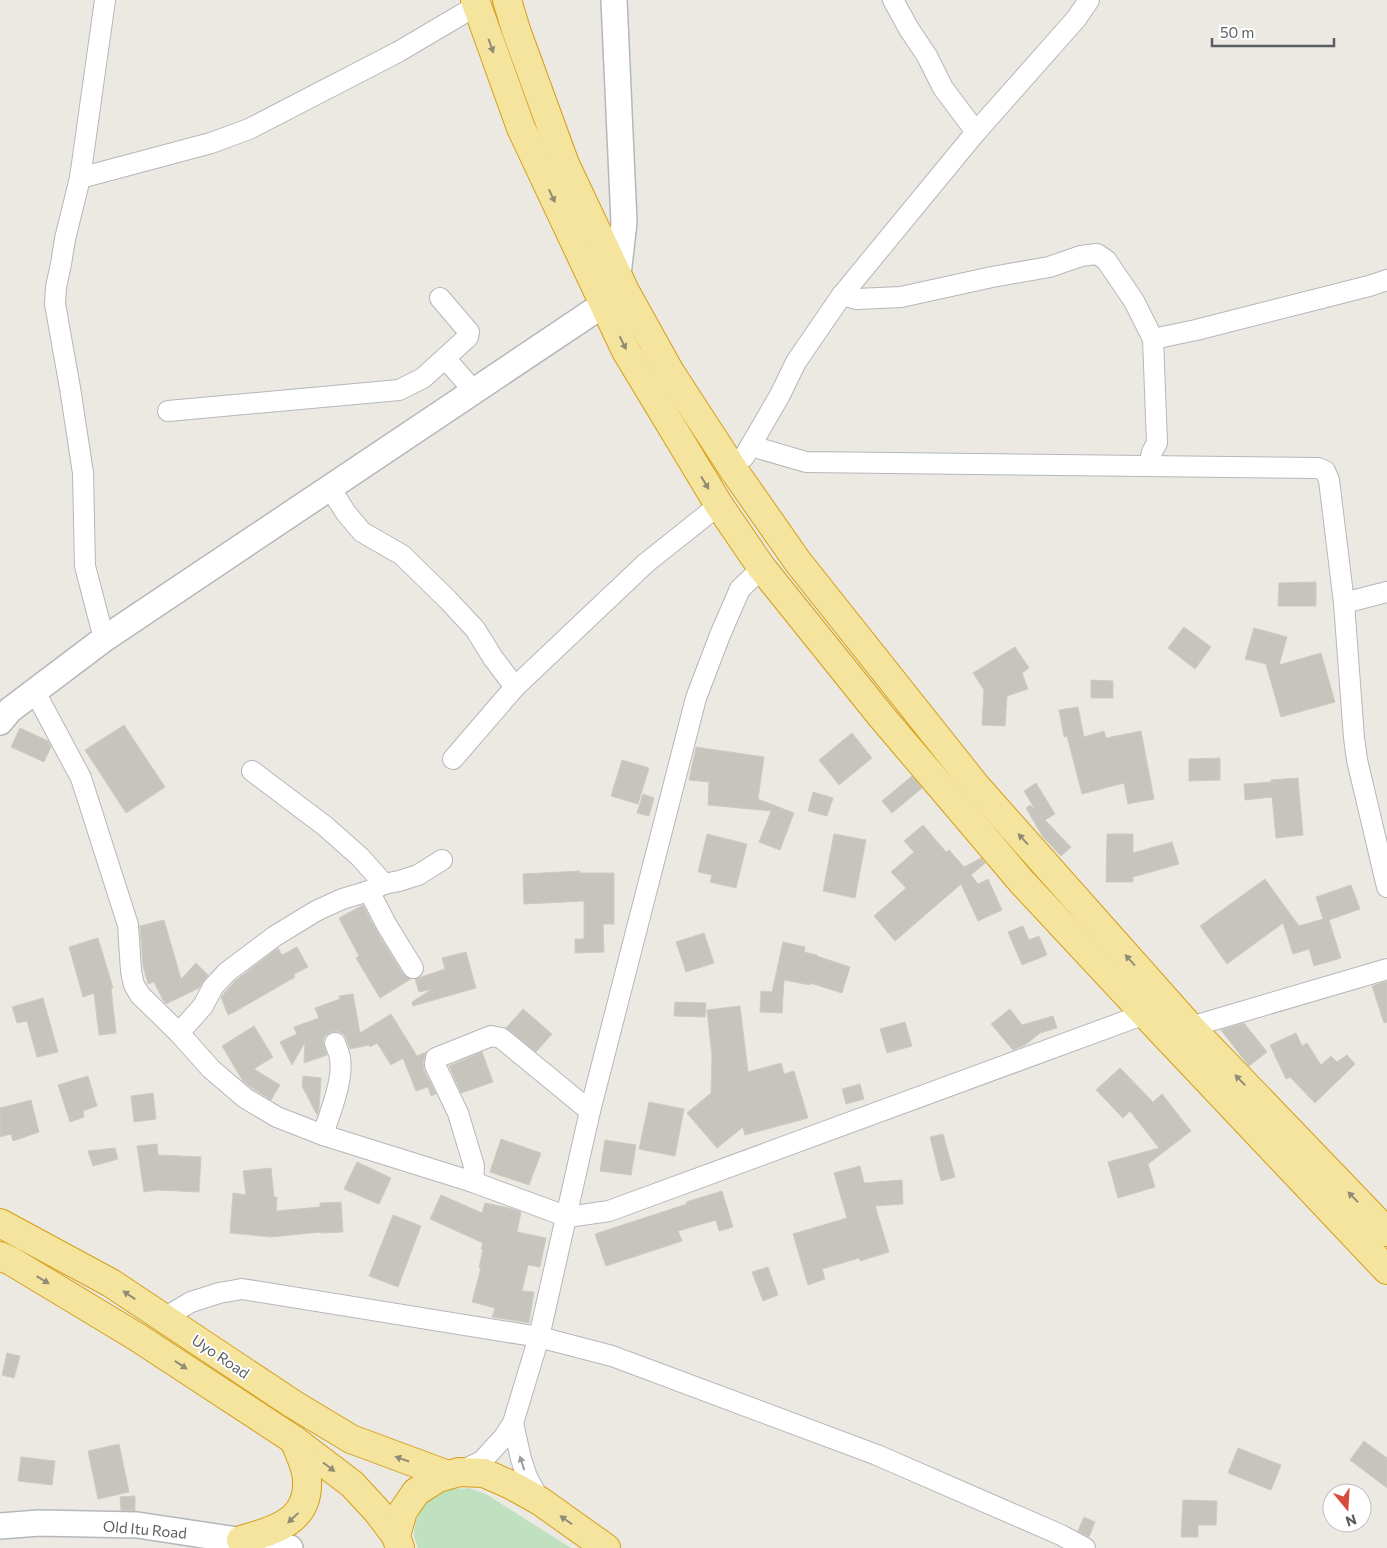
<svg xmlns="http://www.w3.org/2000/svg" width="1387" height="1548" font-family="Commissioner,sans-serif">
<style>
.green{fill:#c0e1c0}
.building{fill:#c7c4be;stroke:#cfcbc0}
.lines{fill:none;stroke-linecap:round;stroke-linejoin:round}
.minor-casing{stroke:#b4b7bb;stroke-width:22}
.tertiary-casing{stroke:#b4b7bb;stroke-width:28}
.trunk-casing{stroke:#d79e15;stroke-width:30}
.minor{stroke:#fff;stroke-width:20}
.tertiary{stroke:#fff;stroke-width:25}
.trunk{stroke:#f4e49e;stroke-width:28}
.oneway{fill:#908c76}
.oneway2{fill:#9c9ea0}
.labels{text-anchor:middle;dominant-baseline:central;stroke-width:4;stroke-linejoin:round;paint-order:stroke}
.street-label{font-size:15px;fill:#5a5d61;stroke:#fff}
</style>
<rect width="100%" height="100%" fill="#ebe9e1"/>
<path class="green" d="M469,1488L486,1494L571,1548H418C416,1543 414,1538 414,1533C415,1513 429,1493 449,1489C455,1488 463,1489 469,1488Z"/>
<g class="building">
<path d="M1316,582V606H1278L1279,583Z"/>
<path d="M1184,627L1211,647L1195,669L1168,648Z"/>
<path d="M1254,628L1287,637L1279,665L1321,653L1335,702L1281,717L1266,664L1245,659Z"/>
<path d="M1015,647L1029,668L1022,673L1028,689L1007,696L1005,726L982,725L984,690L973,673Z"/>
<path d="M1091,680L1113,681V698H1091Z"/>
<path d="M1078,707L1084,737L1104,731L1106,738L1141,731L1154,799L1128,804L1124,783L1082,794L1067,736L1064,737L1059,710Z"/>
<path d="M124,725L165,787L126,813L85,750Z"/>
<path d="M20,728L48,741L51,747L44,762L11,747Z"/>
<path d="M852,733L872,758L839,785L819,760Z"/>
<path d="M696,747L764,757L758,799L794,813L780,850L759,842L771,811L708,805L709,782L689,780Z"/>
<path d="M1220,758V780L1189,781V759Z"/>
<path d="M622,760L649,768L638,804L611,796Z"/>
<path d="M912,776L922,788L892,813L882,801Z"/>
<path d="M1298,778L1303,835L1276,838L1272,797L1245,800L1244,784L1271,782V780Z"/>
<path d="M1036,783L1055,814L1045,820L1071,847L1061,856L1043,837L1026,808L1030,805L1036,811L1024,791Z"/>
<path d="M813,792L833,798L827,816L808,811Z"/>
<path d="M643,794L654,798L649,816L637,813Z"/>
<path d="M923,825L946,852L949,850L964,867L981,858L985,863L971,875L978,884L988,879L1002,910L978,921L961,884L895,941L874,916L906,888L891,872L914,852L904,841Z"/>
<path d="M707,834L747,844L736,888L710,882L712,875L698,872Z"/>
<path d="M834,834L866,840L855,898L823,891Z"/>
<path d="M1107,834H1133V853L1172,842L1179,864L1133,877V882H1106Z"/>
<path d="M580,871V873H614V924H603L604,952L575,953V939H584V901L524,904L523,874Z"/>
<path d="M1265,879L1299,926L1323,919L1316,897L1351,885L1360,909L1329,920L1341,958L1314,966L1309,949L1293,954L1283,923L1227,964L1200,926Z"/>
<path d="M363,905L376,930L403,974L411,979L380,998L356,958L359,956L339,918Z"/>
<path d="M164,920L181,979L196,963L208,975L199,988L166,1004L163,1000L154,982L148,984L143,966L140,926Z"/>
<path d="M1023,926L1029,940L1039,936L1047,955L1022,965L1008,932Z"/>
<path d="M704,933L714,963L686,972L676,942Z"/>
<path d="M98,938L113,988H111L116,1033L99,1035L94,993L83,997L69,947Z"/>
<path d="M783,942L805,947L804,952L817,955V956L850,967L842,993L810,983V985L784,980L782,1013L760,1012L761,991L772,992Z"/>
<path d="M297,947L308,967L294,974L295,977L236,1011L228,1015L221,997L235,981L278,948L282,955Z"/>
<path d="M466,952L476,988L413,1006L412,1002L432,989L419,992L415,979L445,969L442,958Z"/>
<path d="M1387,981V1022L1384,1023L1372,986Z"/>
<path d="M353,994L360,1033L391,1014L417,1056L426,1052L423,1063L424,1070L436,1094L431,1096L428,1087L416,1091L403,1058L391,1065L377,1043L370,1047L369,1045L350,1049L346,1038L343,1034L337,1031L331,1032L325,1036L323,1042L327,1055L304,1063L305,1042L292,1065L280,1042L297,1034L294,1027L319,1018L315,1008L340,999L339,996Z"/>
<path d="M43,998L58,1052L37,1057L27,1021L17,1023L12,1007Z"/>
<path d="M675,1002L706,1003L705,1017L674,1016Z"/>
<path d="M740,1006L748,1072L781,1063L784,1074L794,1071L808,1118L745,1135L743,1127L717,1148L687,1113L711,1093L712,1057L707,1010Z"/>
<path d="M523,1009L552,1034L536,1052L506,1028Z"/>
<path d="M1010,1009L1022,1025L1053,1016L1057,1028L1040,1033L1025,1045L1013,1050L991,1024Z"/>
<path d="M905,1022L912,1046L887,1053L880,1029Z"/>
<path d="M1244,1023L1267,1052L1249,1066L1221,1030Z"/>
<path d="M254,1026L273,1057L254,1069L280,1085L271,1100L252,1088L243,1081L222,1046Z"/>
<path d="M1296,1033L1302,1046L1307,1043L1321,1065L1331,1056L1337,1062L1347,1055L1355,1064L1315,1103L1290,1077L1286,1079L1270,1045Z"/>
<path d="M482,1052L493,1082L461,1093L449,1066Z"/>
<path d="M1120,1068L1153,1102L1162,1094L1191,1131L1148,1164L1155,1187L1118,1198L1108,1162L1159,1148L1130,1111L1123,1118L1096,1090Z"/>
<path d="M88,1076L97,1106L83,1111L84,1117L70,1122L58,1085Z"/>
<path d="M303,1076L321,1078L319,1109L317,1115L302,1086Z"/>
<path d="M860,1084L864,1099L846,1104L842,1089Z"/>
<path d="M153,1093L156,1119L134,1122L131,1096Z"/>
<path d="M31,1100L39,1132L13,1141L11,1134L0,1137V1108Z"/>
<path d="M649,1102L684,1109L675,1156L639,1149Z"/>
<path d="M943,1134L955,1177L941,1181L930,1137Z"/>
<path d="M501,1139L541,1153L529,1185L490,1172Z"/>
<path d="M605,1140L636,1145L631,1175L600,1171Z"/>
<path d="M157,1144L158,1155L201,1157L199,1192L158,1190L144,1192L137,1146Z"/>
<path d="M115,1148L118,1159L93,1166L88,1151Z"/>
<path d="M357,1162L391,1178L379,1204L344,1189Z"/>
<path d="M860,1166L864,1183L902,1180L903,1204L875,1206L889,1252L860,1261L859,1258L822,1269L825,1279L808,1285L793,1234L847,1218L834,1173Z"/>
<path d="M271,1168L274,1197H277L276,1211L320,1207V1203L341,1202L343,1232L321,1233V1232L271,1237L230,1233L233,1193L246,1195L243,1171Z"/>
<path d="M722,1191L733,1227L719,1231L716,1220L678,1231L682,1241L606,1266L595,1234L687,1204L686,1202Z"/>
<path d="M441,1195L482,1213L485,1203L509,1208L521,1212L517,1232L546,1238L540,1267L528,1265L522,1291L534,1292L529,1323L492,1317L495,1308L472,1302L481,1268H479L483,1249H481L483,1243L430,1219Z"/>
<path d="M393,1215L421,1226L398,1287L369,1276Z"/>
<path d="M768,1267L778,1295L763,1301L752,1272Z"/>
<path d="M7,1353L20,1356L14,1378L2,1375Z"/>
<path d="M1364,1441L1387,1458V1488L1350,1460Z"/>
<path d="M119,1444L129,1492L98,1499L88,1451Z"/>
<path d="M1238,1448L1281,1465L1271,1490L1228,1473Z"/>
<path d="M21,1457L55,1461L52,1485L18,1481Z"/>
<path d="M135,1496V1511L121,1510L120,1497Z"/>
<path d="M1183,1500L1217,1501L1216,1525H1198V1537H1181Z"/>
<path d="M1084,1517L1095,1522L1089,1537L1078,1531Z"/>
</g>
<g class="lines">
<g class="minor-casing">
<g id="minor">
<path d="M893,0L909,29L927,56L943,88L976,132"/>
<path d="M80,178L211,143L249,129L398,52L476,6"/>
<path d="M842,295L857,299L901,297L992,277L1049,267L1081,256L1097,254L1106,260L1134,301L1153,339L1157,443L1152,452L1149,466"/>
<path d="M1153,339L1196,330L1369,286L1387,280"/>
<path d="M445,358L473,390"/>
<path d="M168,411L399,390L423,378L468,337L469,332L440,298"/>
<path d="M751,446L806,462L1318,468L1325,471L1329,480L1344,603L1354,738L1357,760L1387,887"/>
<path d="M744,457L780,395L796,362L842,295L976,132L1076,19L1089,0"/>
<path d="M330,488L346,513L362,532L402,555L448,600L475,629L493,658L515,687"/>
<path d="M1344,603L1387,592"/>
<path d="M104,639L85,566L83,473L70,388L55,304L56,287L61,264L65,239L80,178L105,0"/>
<path d="M34,690L81,778L128,925L131,971L134,985L140,995L179,1033L211,1069L245,1098L277,1117L323,1135L473,1182L568,1217L609,1211L1145,1014"/>
<path d="M453,759L515,687L646,563L719,505"/>
<path d="M252,771L325,826L360,857L384,884"/>
<path d="M369,891L386,924L413,968"/>
<path d="M1190,1027L1387,969"/>
<path d="M179,1033L203,1006L213,987L227,972L275,936L316,911L342,899L369,891L384,884L399,881L418,875L442,860"/>
<path d="M323,1135C329,1114 344,1081 340,1058C339,1053 337,1048 335,1043"/>
<path d="M473,1182L474,1166L458,1113L435,1065L436,1058L491,1036L501,1038L590,1111"/>
<path d="M164,1318L191,1302L219,1293L242,1289L539,1337L612,1356L877,1455L1061,1535L1085,1548"/>
<path d="M513,1423L521,1459L527,1477L540,1501"/>
<path d="M461,1471L482,1461L504,1437L513,1423L539,1337L590,1111L696,698L720,635L740,589L762,568"/>
</g>
</g>
<g class="tertiary-casing">
<g id="tertiary">
<path d="M0,722L10,710L104,639L604,304L618,275L624,222L614,0"/>
<path d="M0,1526L39,1523L137,1525L290,1548"/>
</g>
</g>
<g class="trunk-casing">
<g id="trunk">
<path d="M475,0L521,128L626,351L719,505L762,568L881,716L1021,881L1145,1014L1387,1270"/>
<path d="M507,0L516,30L565,164L625,291L670,372L735,472L798,562L976,786L1190,1027L1387,1232"/>
<path d="M0,1223L111,1283L293,1404L351,1439L448,1475"/>
<path d="M0,1256L11,1261L137,1337L294,1440L352,1484L377,1511L396,1536"/>
<path d="M241,1540C273,1531 309,1522 307,1481C307,1467 299,1453 294,1440"/>
<path d="M400,1548L396,1536L403,1511L416,1492L438,1478L459,1472L484,1473L511,1485L540,1501L606,1548"/>
</g>
</g>
<use href="#minor" class="minor"/>
<use href="#tertiary" class="tertiary"/>
<use href="#trunk" class="trunk"/>
</g>
<defs><path id="oneway-solid" d="M-6-.8H1V-3.2L6.5 0L1 3.2V.8H-6Z" transform="scale(1.25)"/></defs>
<g class="oneway">
<use href="#oneway-solid" transform="translate(491 46) rotate(70)"/>
<use href="#oneway-solid" transform="translate(552 196) rotate(65)"/>
<use href="#oneway-solid" transform="translate(623 343) rotate(64)"/>
<use href="#oneway-solid" transform="translate(705 483) rotate(59)"/>
<use href="#oneway-solid" transform="translate(1023 839) rotate(-132)"/>
<use href="#oneway-solid" transform="translate(1130 960) rotate(-132)"/>
<use href="#oneway-solid" transform="translate(1240 1080) rotate(-134)"/>
<use href="#oneway-solid" transform="translate(1353 1197) rotate(-134)"/>
<use href="#oneway-solid" transform="translate(43 1280) rotate(31)"/>
<use href="#oneway-solid" transform="translate(129 1295) rotate(-147)"/>
<use href="#oneway-solid" transform="translate(181 1365) rotate(34)"/>
<use href="#oneway-solid" transform="translate(402 1459) rotate(-161)"/>
<use href="#oneway-solid" transform="translate(329 1467) rotate(37)"/>
<use href="#oneway-solid" transform="translate(293 1518) rotate(137)"/>
<use href="#oneway-solid" transform="translate(566 1520) rotate(-145)"/>
</g>
<use class="oneway2" href="#oneway-solid" transform="translate(522 1463) rotate(-108)"/>
<g class="labels">
<g class="street-label">
<text transform="translate(221 1356) rotate(34)">Uyo Road</text>
<text transform="translate(145 1529) rotate(5)">Old Itu Road</text>
</g>
</g>
<g transform="translate(1347 1508) rotate(162)"><circle r="24" fill="#ffffff" stroke="#bdbec0"/>
<path d="M0-4L9 19L0 12L-9 19Z" fill="#d84a3b"/>
<text y="-8" font-size="14" font-weight="bold" text-anchor="middle" fill="#5a5d61">N</text>
</g>
<path d="M1212 38v8h122v-8" fill="none" stroke="#5a5d61" stroke-width="2.5"/>
<text x="1220" y="38" font-size="15" fill="#5a5d61" stroke="#ffffff" stroke-width="4" paint-order="stroke">50 m</text>
</svg>
